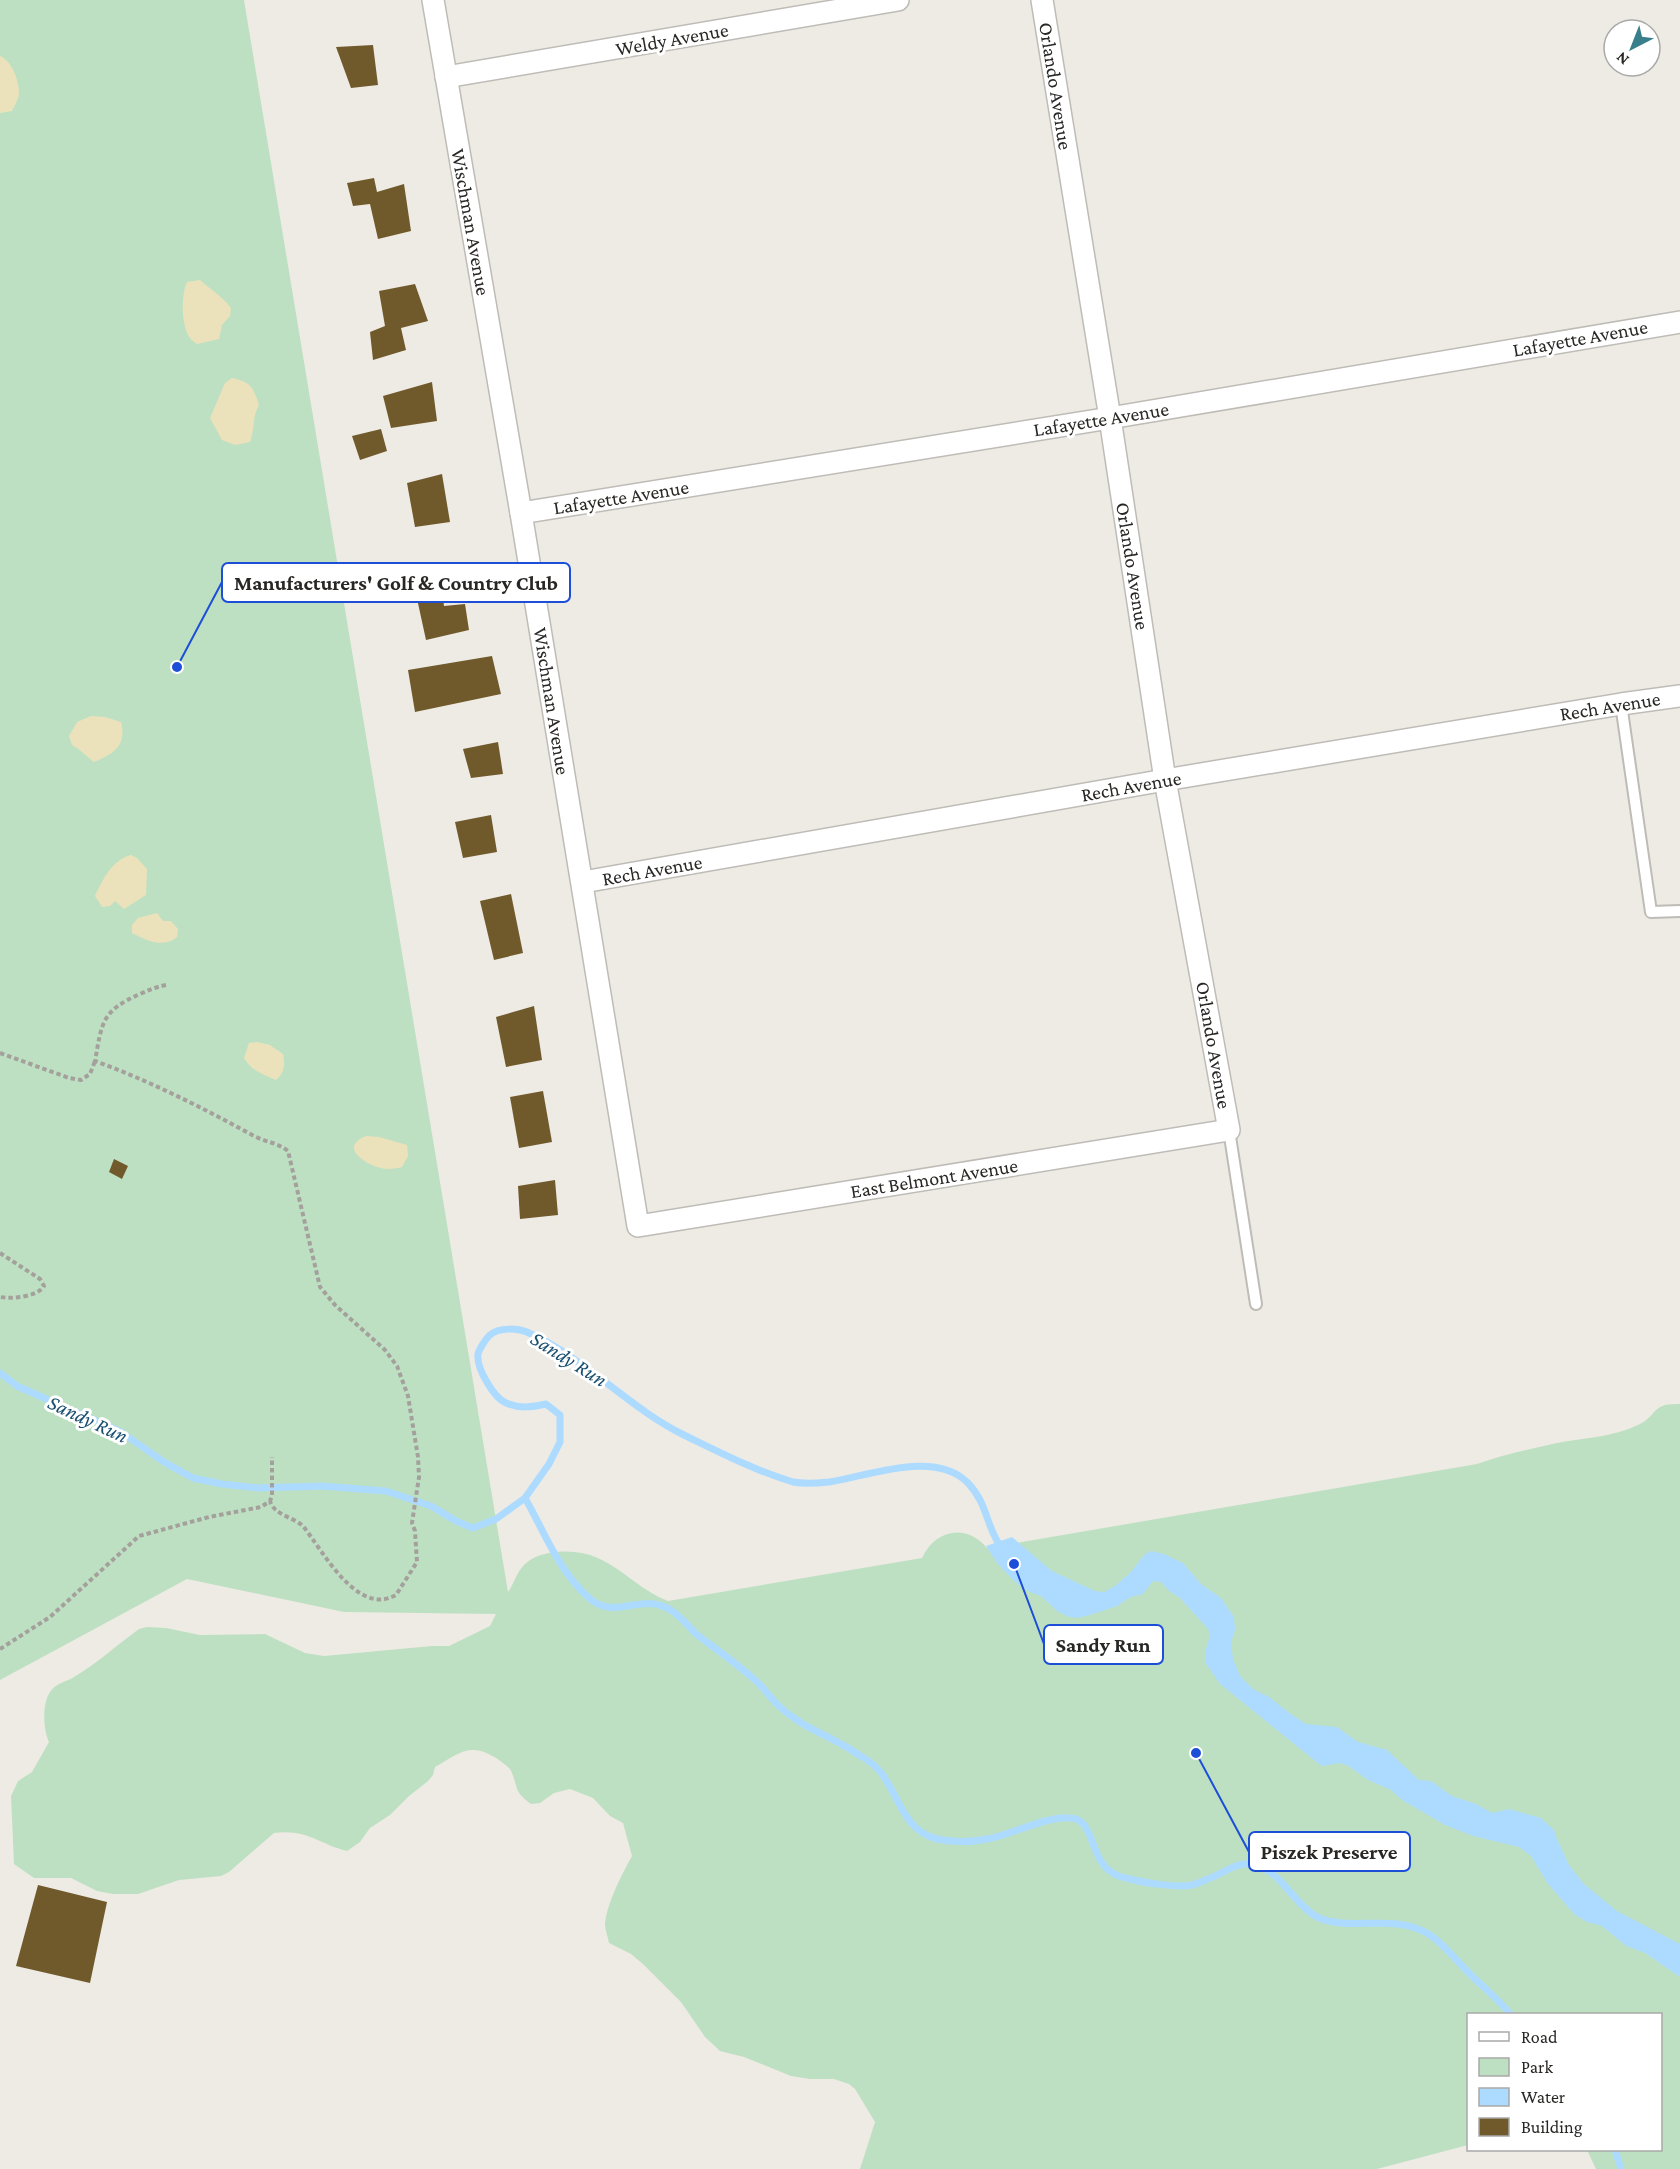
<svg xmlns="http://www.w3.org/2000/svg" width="1680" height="2169" font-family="'Crimson Pro',serif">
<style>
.green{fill:#bee0c2}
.sand{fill:#ebe2bc}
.water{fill:#acdbff}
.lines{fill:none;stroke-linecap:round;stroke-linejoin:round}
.stream{stroke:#acdbff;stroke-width:7}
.building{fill:#705a2b}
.service-casing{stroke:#bfbcb7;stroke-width:14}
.minor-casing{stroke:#bfbcb7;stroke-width:24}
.path{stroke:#a4a19d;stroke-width:4;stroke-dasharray:4.5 3;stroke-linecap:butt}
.service{stroke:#fff;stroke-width:10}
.minor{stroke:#fff;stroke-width:21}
.labels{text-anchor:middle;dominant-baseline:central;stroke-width:6;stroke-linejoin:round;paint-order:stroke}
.street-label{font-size:20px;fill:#282725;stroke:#fff}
.water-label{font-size:21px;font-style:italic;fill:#194e71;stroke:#fff}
.leader{fill:none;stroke:#1d4ed8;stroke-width:2}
.callout-dot{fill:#1d4ed8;stroke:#fff;stroke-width:2}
.callout{fill:#fff;stroke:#1d4ed8;stroke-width:2}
.callout-label{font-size:21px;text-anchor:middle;font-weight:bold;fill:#282725}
</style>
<rect width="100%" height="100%" fill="#eeebe5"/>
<path class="green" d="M0,0H244L508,1592C514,1584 516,1573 524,1565C533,1556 545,1553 557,1552C609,1547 627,1585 668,1601L922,1558C935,1530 966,1523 987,1548L1477,1464C1503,1455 1530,1449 1557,1443C1583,1438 1613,1437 1638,1425C1659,1415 1650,1403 1680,1404V2169H1596L1587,2150H1660V2014H1468V2145L1377,2169H860L875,2122L855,2089L849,2084L834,2079H810L791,2076L744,2057L720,2051L705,2037L681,2002L643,1964L631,1954L609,1943C608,1937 605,1930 605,1924C607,1903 622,1874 632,1856L623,1823L610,1816L593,1798L570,1789L554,1793L540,1803L531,1804C514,1791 519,1791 512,1773C510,1767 504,1764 499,1760C471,1741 461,1752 435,1767L433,1775L428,1781L408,1797L390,1815L370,1828L360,1842L347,1851C318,1844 308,1829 274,1833L229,1872L221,1876L179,1880L138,1894H113L97,1891L71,1878H34L14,1864L11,1796L18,1781L32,1772L49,1742C43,1729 42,1704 50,1692C56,1683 66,1682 74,1677C95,1665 118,1644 139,1629L147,1627L166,1628L200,1635L265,1634L305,1653L324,1656L432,1646H449L490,1626L496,1614L344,1612L187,1579L0,1680Z"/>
<g class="sand">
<path d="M0,56C12,61 19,80 19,93C19,99 14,106 12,111L0,113Z"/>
<path d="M200,280C211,290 222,296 231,308L230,316L222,325L219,339L197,344C195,342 192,341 190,338C181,326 181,295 187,282Z"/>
<path d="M232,378C251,382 253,387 259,405C252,417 255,429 250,442L235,445L222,440L210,418L225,383Z"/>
<path d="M91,716L105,717L121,722C127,745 114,754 94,762C86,756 80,749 72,745L69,736L77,722Z"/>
<path d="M131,855L137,858L147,869L146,895L124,909L115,901L110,906L102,907L95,896C103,879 112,860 131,855Z"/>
<path d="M157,913L163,921H171L178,929L177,937C163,949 146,940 132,933V925L138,918Z"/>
<path d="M257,1042L270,1045L283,1054C285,1065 285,1072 276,1080C263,1075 251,1070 244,1058L249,1043Z"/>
<path d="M366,1136L379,1137L407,1145L408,1156L402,1167C394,1169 386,1170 377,1167C362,1162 340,1146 366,1136Z"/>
</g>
<path class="water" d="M1012,1537L1052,1571L1095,1591L1104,1592L1115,1586L1131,1572L1144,1555L1151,1551L1164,1554L1183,1563L1201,1584L1221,1598L1234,1617L1235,1630L1231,1642L1233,1659L1240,1676L1253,1689L1269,1697L1288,1712L1306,1724L1337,1727L1358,1742L1387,1750L1419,1780L1431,1781L1452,1796L1476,1804L1492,1813L1509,1809L1541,1818L1554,1830L1556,1837L1569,1865L1584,1884L1617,1911L1680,1944V1977L1645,1953L1626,1946L1602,1926L1587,1922L1575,1915L1548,1884L1531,1856L1519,1847L1473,1836L1445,1825L1402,1800L1391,1790L1368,1780L1347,1765L1339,1763L1323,1766L1319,1764L1220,1684L1206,1664L1205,1652L1210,1636L1208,1629L1180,1598L1169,1591L1161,1582L1153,1581L1143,1594L1131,1597L1117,1606L1090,1615L1077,1618L1069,1617L1057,1611L1041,1596L1030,1592L1015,1582L998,1564L986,1546Z"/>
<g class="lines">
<g class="stream">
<path d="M0,1373L17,1386L121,1432L164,1462L193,1478L222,1484L258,1488L321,1486L386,1491L431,1506L456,1521L473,1528L496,1519L525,1498L549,1464L560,1442V1415L546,1404C532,1407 520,1409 506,1403C494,1398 476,1368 478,1354C479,1350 486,1338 490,1335C499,1327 518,1328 529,1333C585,1358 629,1408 684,1435C719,1452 756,1471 793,1482C803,1484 819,1483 829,1482C869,1476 935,1449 968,1483C988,1504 986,1527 1001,1547"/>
<path d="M525,1498C544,1531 558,1570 588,1597C614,1622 640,1592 669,1609C680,1615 687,1625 696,1634C716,1649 736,1663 755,1680C764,1688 771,1699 780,1707C804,1729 833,1737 859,1755C870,1761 880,1769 886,1780C900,1802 907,1832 937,1839C955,1843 974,1842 992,1838C1013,1834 1055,1812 1076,1819C1094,1825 1091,1861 1113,1873C1117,1876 1125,1878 1130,1879C1145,1883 1178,1888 1192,1885C1199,1883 1208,1879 1215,1876C1224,1872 1233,1865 1244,1864C1278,1862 1292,1904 1317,1917C1340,1928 1372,1921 1397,1924C1434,1927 1446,1951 1471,1975C1484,1988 1498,1999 1510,2014"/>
<path d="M1615,2150L1621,2169"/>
</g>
</g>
<g class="building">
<path d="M373,45L378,85L351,88L336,47Z"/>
<path d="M374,178L377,192L404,184L411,231L378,239L370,204L353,206L347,183Z"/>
<path d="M415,284L428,321L401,328L406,350L373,360L370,332L385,326L379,291Z"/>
<path d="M432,382L437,421L391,428L383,396Z"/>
<path d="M381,429L387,451L360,460L352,436Z"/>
<path d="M442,474L450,522L415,527L407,483Z"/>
<path d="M442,589L444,606L465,604L469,630L426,640L416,594Z"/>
<path d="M492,656L501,694L415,712L408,670Z"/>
<path d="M498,742L503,774L471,778L463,749Z"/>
<path d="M491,815L497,852L463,858L455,822Z"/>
<path d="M511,894L523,953L494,960L480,901Z"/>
<path d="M534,1006L542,1060L506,1067L496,1017Z"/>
<path d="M543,1091L552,1142L519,1148L510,1097Z"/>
<path d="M114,1159L128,1166L122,1179L109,1172Z"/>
<path d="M555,1180L558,1215L520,1219L518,1186Z"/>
<path d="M38,1885L107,1902L90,1983L16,1966Z"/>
</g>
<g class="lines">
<g class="service-casing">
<g id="service">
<path d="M1621,704L1651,912L1680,911"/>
<path d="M1229,1130L1256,1304"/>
</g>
</g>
<g class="minor-casing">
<g id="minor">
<path d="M433,0L521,513L638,1226L1229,1130L1165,780L1110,418L1042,0"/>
<path d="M446,77L898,0"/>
<path d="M521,513L1110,418L1680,322"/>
<path d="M583,882L1165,780L1621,704L1680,696"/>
</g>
</g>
<g class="path">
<path d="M166,985C156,987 149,990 140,994C101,1011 102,1023 95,1061C150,1081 203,1108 254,1136C266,1142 278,1143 288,1151L320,1287L335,1305L385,1350L397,1366L408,1396L418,1457L419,1477L412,1523L415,1531L417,1562L396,1595C357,1617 323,1551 303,1526C293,1517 274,1515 270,1501"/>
<path d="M0,1053L69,1078L81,1080L90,1074L95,1061"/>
<path d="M0,1253L40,1279L44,1286C37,1297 13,1299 0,1297"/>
<path d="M0,1649L50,1617L139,1536L209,1517L261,1507L270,1501L272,1496V1457"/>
</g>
<use href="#service" class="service"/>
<use href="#minor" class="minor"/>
</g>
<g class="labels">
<g class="street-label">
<text transform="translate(672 39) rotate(-10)">Weldy Avenue</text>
<text transform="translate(1056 86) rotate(81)">Orlando Avenue</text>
<text transform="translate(471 222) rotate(80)">Wischman Avenue</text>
<text transform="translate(1580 338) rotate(-10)">Lafayette Avenue</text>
<text transform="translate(1101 419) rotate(-9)">Lafayette Avenue</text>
<text transform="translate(621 497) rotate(-9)">Lafayette Avenue</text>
<text transform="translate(1133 566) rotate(81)">Orlando Avenue</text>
<text transform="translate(552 701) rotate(81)">Wischman Avenue</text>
<text transform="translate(1610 706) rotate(-9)">Rech Avenue</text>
<text transform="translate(1131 786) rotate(-10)">Rech Avenue</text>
<text transform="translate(652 870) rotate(-10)">Rech Avenue</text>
<text transform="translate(1214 1045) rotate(80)">Orlando Avenue</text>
<text transform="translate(934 1178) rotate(-9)">East Belmont Avenue</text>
</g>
<g class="water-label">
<text transform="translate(569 1359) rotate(32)">Sandy Run</text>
<text transform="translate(88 1419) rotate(25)">Sandy Run</text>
</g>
</g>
<path class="leader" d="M177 667L222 582M1014 1564L1044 1644M1196 1753L1249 1852"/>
<g class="callout-dot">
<circle cx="177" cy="667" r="6"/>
<circle cx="1014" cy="1564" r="6"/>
<circle cx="1196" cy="1753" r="6"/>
</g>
<g class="callout">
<rect x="222" y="563" width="348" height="39" rx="6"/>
<rect x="1044" y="1625" width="119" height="39" rx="6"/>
<rect x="1249" y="1832" width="161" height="39" rx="6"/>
</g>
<g class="callout-label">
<text x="396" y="590">Manufacturers' Golf &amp; Country Club</text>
<text x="1103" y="1652">Sandy Run</text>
<text x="1329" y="1859">Piszek Preserve</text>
</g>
<rect x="1467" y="2013" width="195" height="138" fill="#ffffff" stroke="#a9a9a8" stroke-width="1.5"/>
<rect x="1479" y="2032" width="30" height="9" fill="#ffffff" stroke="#a9a9a8" stroke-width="1.5"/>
<text x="1521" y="2043" font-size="18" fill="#282725">Road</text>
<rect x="1479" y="2058" width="30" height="18" fill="#bee0c2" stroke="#a9a9a8" stroke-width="1.5"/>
<text x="1521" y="2073" font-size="18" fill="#282725">Park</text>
<rect x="1479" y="2088" width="30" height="18" fill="#acdbff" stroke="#a9a9a8" stroke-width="1.5"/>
<text x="1521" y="2103" font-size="18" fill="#282725">Water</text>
<rect x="1479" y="2118" width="30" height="18" fill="#705a2b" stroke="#a9a9a8" stroke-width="1.5"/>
<text x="1521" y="2133" font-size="18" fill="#282725">Building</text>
<g transform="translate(1632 48) rotate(222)"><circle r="28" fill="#ffffff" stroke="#a9a9a8" stroke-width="1.5"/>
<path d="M0-4.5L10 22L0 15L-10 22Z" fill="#397f8b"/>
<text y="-9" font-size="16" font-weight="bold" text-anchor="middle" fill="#282725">N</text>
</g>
</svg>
